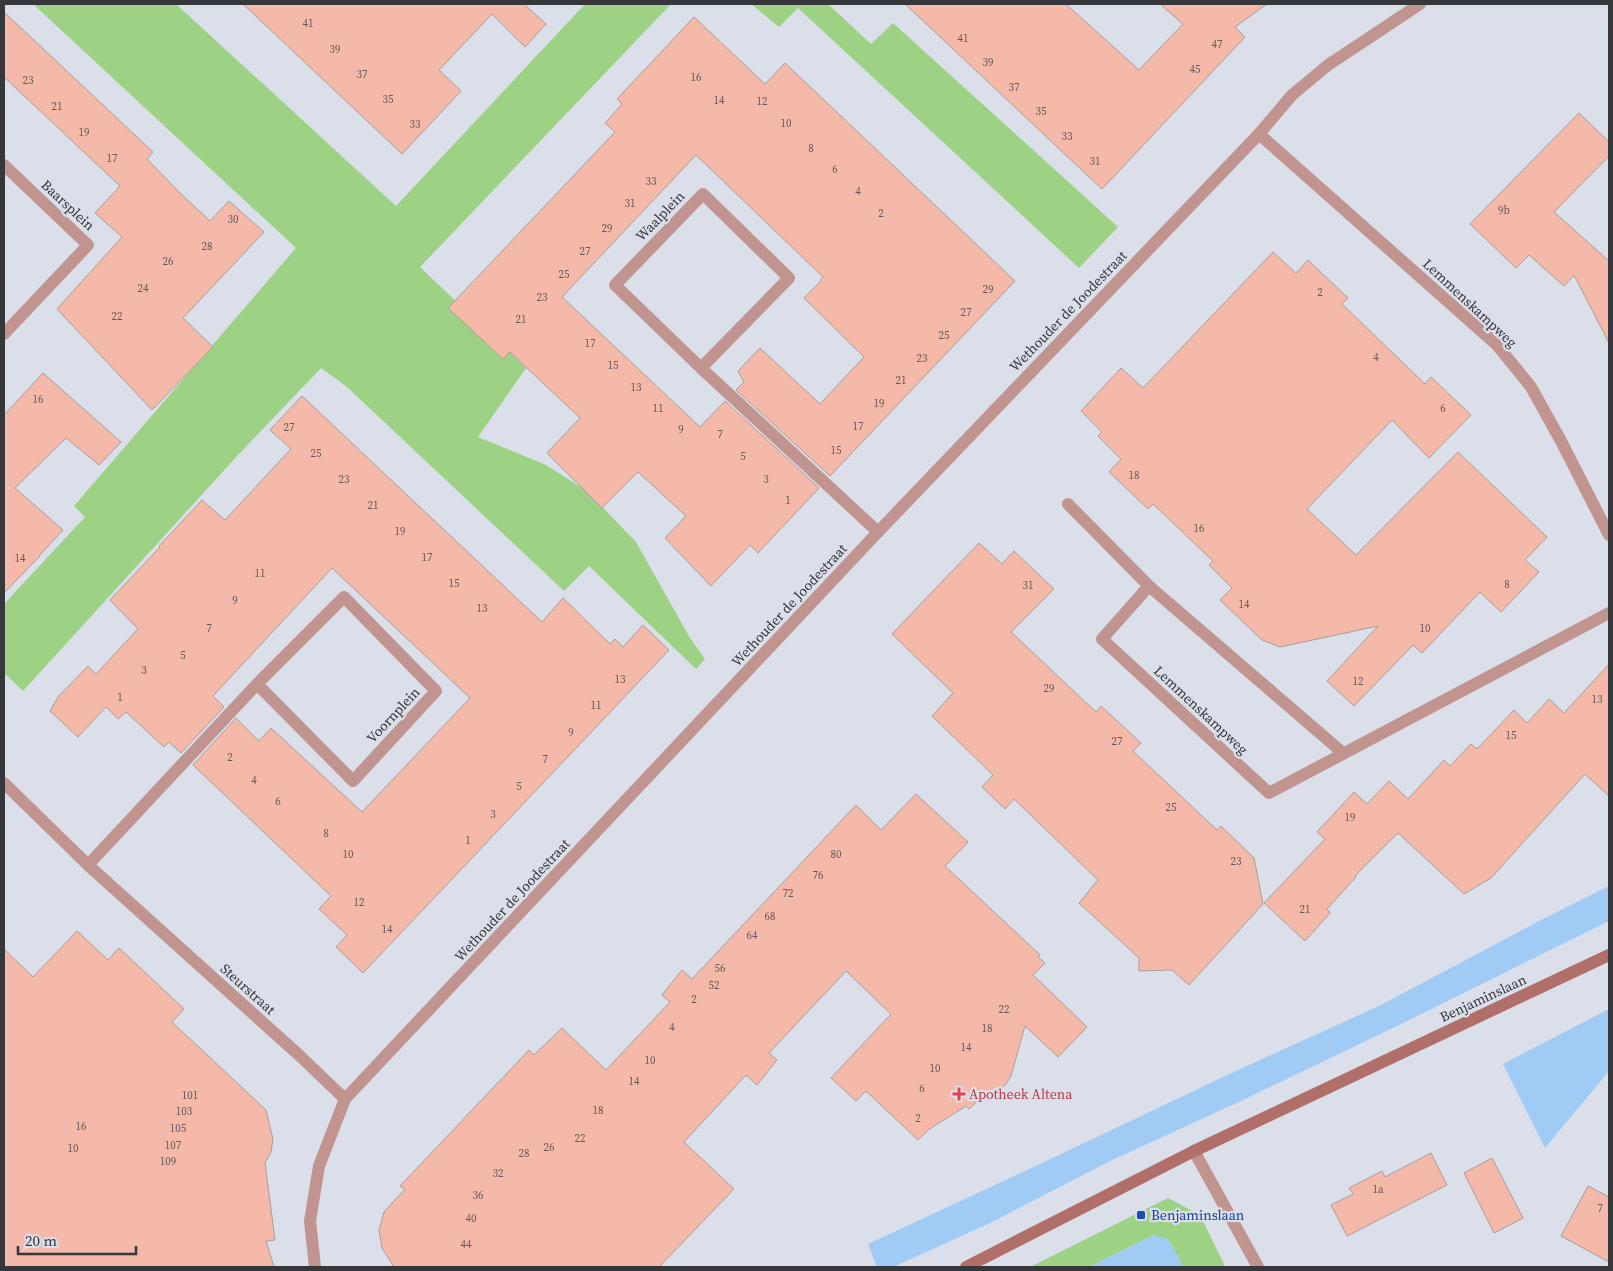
<svg xmlns="http://www.w3.org/2000/svg" width="1613" height="1271" font-family="'Source Serif 4',serif">
<style>
.green{fill:#9dd285}
.water{fill:#a0cbf4}
.building{fill:#f4b9a8;stroke:#a99d99}
.lines{fill:none;stroke-linecap:round;stroke-linejoin:round}
.street{stroke:#c1948f;stroke-width:12}
.secondary{stroke:#b06f68;stroke-width:12}
.health-dot{fill:#e0444e;stroke:#dadfea;stroke-width:2}
.transit-dot{fill:#1a4fb4;stroke:#dadfea;stroke-width:2}
.labels{text-anchor:middle;dominant-baseline:central;stroke-width:4.5;stroke-linejoin:round;paint-order:stroke}
.number-label{font-size:11px;fill:#655856}
.street-label{font-size:14px;fill:#35373b;stroke:#dadfea}
.health-label{font-size:14px;fill:#be3a42;stroke:#dadfea;text-anchor:start}
.transit-label{font-size:14px;fill:#164399;stroke:#dadfea;text-anchor:start}
</style>
<rect width="100%" height="100%" fill="#dadfea"/>
<g class="green">
<path d="M33,4H176L396,206L585,4H671L420,267L526,368L478,437L546,465L587,491L636,542L690,638L705,659L696,669L589,566L564,591L347,387L321,368L238,455L23,691L4,673V604L85,517L74,506L296,248Z"/>
<path d="M751,4H828L871,44L893,23L1118,227L1079,268L798,8L779,27Z"/>
<path d="M1168,1198L1200,1215L1224,1264V1267H1182L1178,1256L1154,1235L1089,1267H1030Z"/>
</g>
<g class="water">
<path d="M1609,886V921L1403,1023L1241,1101L1110,1161L990,1223L893,1267H877L868,1244L1040,1164L1240,1069L1379,1006L1545,918Z"/>
<path d="M1609,1009V1071L1545,1148L1503,1064Z"/>
<path d="M1154,1235L1168,1239L1178,1256L1182,1267H1089Z"/>
</g>
<g class="building">
<path d="M243,4H524L546,24L525,47L492,14L439,70L461,91L402,154Z"/>
<path d="M905,4H1066L1139,70L1183,24L1160,4H1267L1235,27L1245,37L1102,189Z"/>
<path d="M4,12L153,152L147,159L181,194L210,221L229,201L264,232L183,318L213,347L152,410L57,309L122,237L95,213L120,186L4,77Z"/>
<path d="M694,17L765,84L785,63L1015,281L830,476L736,390L744,382L738,371L760,348L820,404L864,357L804,298L821,281L820,280L823,277L696,155L562,297L700,427L725,401L819,488L758,553L750,545L711,586L665,538L686,516L638,472L602,508L547,453L580,418L510,352L503,359L448,308L615,132L605,123L622,104L617,99Z"/>
<path d="M1579,113L1609,142V156L1554,212L1609,261V343L1574,275L1564,286L1529,255L1516,268L1470,224Z"/>
<path d="M1273,252L1296,273L1308,260L1348,298L1342,304L1425,384L1431,377L1471,415L1429,458L1392,420L1307,509L1356,555L1458,452L1547,537L1525,560L1539,572L1501,612L1480,592L1422,653L1413,645L1354,706L1327,681L1378,626L1280,647L1262,640L1220,600L1232,588L1209,565L1213,561L1153,504L1148,509L1109,472L1121,459L1098,436L1102,432L1081,411L1121,368L1143,388Z"/>
<path d="M43,373L121,442L99,465L66,438L15,488L63,530L39,556H40L4,593V415Z"/>
<path d="M302,396L542,622L563,598L610,644L615,639L623,647L643,625L669,650L363,973L336,947L347,935L319,909L331,896L193,765L236,718L259,741L271,728L362,812L470,698L332,568L213,696L224,707L181,753L169,742L164,747L126,712L118,719L106,707L78,737L50,711L58,697L88,666L96,674L138,629L110,600L160,547L159,546L202,500L225,520L291,449L270,430Z"/>
<path d="M979,543L1002,564L1014,551L1054,589L1011,632L1096,712L1101,706L1141,743L1133,751L1217,830L1221,826L1254,858L1263,904L1189,985L1172,970L1139,971V958L1079,903L1098,880L1014,799L1005,809L982,787L993,775L932,716L953,693L892,634Z"/>
<path d="M1609,664V796L1585,774L1491,878L1464,894L1398,833L1355,876L1356,877L1327,909L1330,913L1305,941L1264,903L1325,839L1317,832L1354,792L1367,804L1389,781L1408,799L1444,760L1450,766L1471,744L1477,749L1514,710L1527,723L1549,699L1564,713Z"/>
<path d="M916,794L968,842L945,866L1040,955L1038,957L1045,963L1033,975L1087,1027L1058,1057L1025,1026L1011,1076L1006,1084L1000,1090L991,1093L985,1094L969,1109L966,1106L928,1130L918,1140L866,1091L856,1101L831,1078L891,1014L846,971L769,1053L777,1060L757,1085L746,1075L684,1142L734,1189L659,1267H394L382,1248L379,1230L384,1212L405,1189L400,1186L529,1050L534,1055L562,1028L606,1070L670,1002L662,995L682,970L692,979L856,805L881,830Z"/>
<path d="M77,931L108,960L119,948L184,1009L172,1022L266,1110L273,1139L271,1152L265,1163L275,1240L266,1241L274,1267H4V949L33,977Z"/>
<path d="M1431,1153L1447,1185L1347,1236L1331,1205L1353,1194L1349,1188L1382,1171L1385,1177Z"/>
<path d="M1492,1158L1523,1218L1494,1233L1464,1173Z"/>
<path d="M1588,1186L1609,1197V1262L1561,1236Z"/>
</g>
<g class="lines">
<g class="street">
<path d="M1259,134L1497,345L1531,387L1561,441L1609,535"/>
<path d="M4,165L88,245L4,334"/>
<path d="M701,368L615,285L703,194L789,278L701,368L878,532"/>
<path d="M1068,504L1149,586L1343,753"/>
<path d="M1149,586L1102,639L1269,793L1609,613"/>
<path d="M4,783L88,865L300,1056L345,1099L319,1166L310,1221L315,1267"/>
<path d="M88,865L257,684L344,597L436,691L353,781L257,684"/>
<path d="M345,1099L878,532L1259,134L1292,95L1328,65L1420,4"/>
<path d="M1194,1151L1258,1267"/>
</g>
<path class="secondary" d="M966,1267L1194,1151L1609,955"/>
</g>
<path class="health-dot" d="M956.5 1086.5h5v5h5v5h-5v5h-5v-5h-5v-5h5z"/>
<rect class="transit-dot" x="1136" y="1210" width="10" height="10" rx="2.5"/>
<g class="labels">
<g class="number-label">
<text x="308" y="23">41</text>
<text x="963" y="38">41</text>
<text x="1217" y="44">47</text>
<text x="335" y="49">39</text>
<text x="988" y="62">39</text>
<text x="1195" y="69">45</text>
<text x="362" y="74">37</text>
<text x="696" y="77">16</text>
<text x="28" y="80">23</text>
<text x="1014" y="87">37</text>
<text x="388" y="99">35</text>
<text x="719" y="100">14</text>
<text x="762" y="101">12</text>
<text x="57" y="106">21</text>
<text x="1041" y="111">35</text>
<text x="786" y="123">10</text>
<text x="415" y="124">33</text>
<text x="84" y="132">19</text>
<text x="1067" y="136">33</text>
<text x="811" y="148">8</text>
<text x="112" y="158">17</text>
<text x="1095" y="161">31</text>
<text x="835" y="169">6</text>
<text x="651" y="181">33</text>
<text x="858" y="191">4</text>
<text x="630" y="203">31</text>
<text x="1504" y="210">9b</text>
<text x="881" y="213">2</text>
<text x="233" y="219">30</text>
<text x="607" y="228">29</text>
<text x="207" y="246">28</text>
<text x="585" y="251">27</text>
<text x="168" y="261">26</text>
<text x="564" y="274">25</text>
<text x="143" y="288">24</text>
<text x="988" y="289">29</text>
<text x="1320" y="292">2</text>
<text x="542" y="297">23</text>
<text x="966" y="312">27</text>
<text x="117" y="316">22</text>
<text x="521" y="319">21</text>
<text x="944" y="335">25</text>
<text x="590" y="343">17</text>
<text x="1376" y="357">4</text>
<text x="922" y="358">23</text>
<text x="613" y="365">15</text>
<text x="901" y="380">21</text>
<text x="636" y="387">13</text>
<text x="38" y="399">16</text>
<text x="879" y="403">19</text>
<text x="658" y="408">11</text>
<text x="1443" y="408">6</text>
<text x="858" y="426">17</text>
<text x="289" y="427">27</text>
<text x="681" y="429">9</text>
<text x="720" y="434">7</text>
<text x="836" y="450">15</text>
<text x="316" y="453">25</text>
<text x="743" y="456">5</text>
<text x="1134" y="475">18</text>
<text x="344" y="479">23</text>
<text x="766" y="479">3</text>
<text x="788" y="500">1</text>
<text x="373" y="505">21</text>
<text x="1199" y="528">16</text>
<text x="400" y="531">19</text>
<text x="427" y="557">17</text>
<text x="20" y="558">14</text>
<text x="260" y="573">11</text>
<text x="454" y="583">15</text>
<text x="1507" y="584">8</text>
<text x="1028" y="585">31</text>
<text x="235" y="600">9</text>
<text x="1244" y="604">14</text>
<text x="482" y="608">13</text>
<text x="209" y="628">7</text>
<text x="1425" y="628">10</text>
<text x="183" y="655">5</text>
<text x="144" y="670">3</text>
<text x="620" y="679">13</text>
<text x="1358" y="681">12</text>
<text x="1049" y="688">29</text>
<text x="120" y="697">1</text>
<text x="1597" y="699">13</text>
<text x="596" y="705">11</text>
<text x="571" y="732">9</text>
<text x="1511" y="735">15</text>
<text x="1117" y="741">27</text>
<text x="230" y="757">2</text>
<text x="545" y="759">7</text>
<text x="254" y="780">4</text>
<text x="519" y="786">5</text>
<text x="278" y="801">6</text>
<text x="1171" y="807">25</text>
<text x="493" y="814">3</text>
<text x="1350" y="817">19</text>
<text x="326" y="833">8</text>
<text x="468" y="840">1</text>
<text x="348" y="854">10</text>
<text x="836" y="854">80</text>
<text x="1236" y="861">23</text>
<text x="818" y="875">76</text>
<text x="788" y="893">72</text>
<text x="359" y="902">12</text>
<text x="1305" y="909">21</text>
<text x="770" y="916">68</text>
<text x="387" y="929">14</text>
<text x="752" y="935">64</text>
<text x="720" y="968">56</text>
<text x="714" y="985">52</text>
<text x="694" y="999">2</text>
<text x="1004" y="1009">22</text>
<text x="672" y="1027">4</text>
<text x="987" y="1028">18</text>
<text x="966" y="1047">14</text>
<text x="650" y="1060">10</text>
<text x="935" y="1068">10</text>
<text x="634" y="1081">14</text>
<text x="922" y="1088">6</text>
<text x="190" y="1095">101</text>
<text x="598" y="1110">18</text>
<text x="184" y="1111">103</text>
<text x="918" y="1118">2</text>
<text x="81" y="1126">16</text>
<text x="178" y="1128">105</text>
<text x="580" y="1138">22</text>
<text x="173" y="1145">107</text>
<text x="549" y="1147">26</text>
<text x="73" y="1148">10</text>
<text x="524" y="1153">28</text>
<text x="168" y="1161">109</text>
<text x="498" y="1173">32</text>
<text x="1378" y="1189">1a</text>
<text x="478" y="1195">36</text>
<text x="1600" y="1208">7</text>
<text x="471" y="1218">40</text>
<text x="466" y="1244">44</text>
</g>
<g class="street-label">
<text transform="translate(68 205) rotate(43)">Baarsplein</text>
<text transform="translate(660 216) rotate(-46)">Waalplein</text>
<text transform="translate(1470 303) rotate(43)">Lemmenskampweg</text>
<text transform="translate(1068 311) rotate(-46)">Wethouder de Joodestraat</text>
<text transform="translate(789 605) rotate(-47)">Wethouder de Joodestraat</text>
<text transform="translate(1201 710) rotate(43)">Lemmenskampweg</text>
<text transform="translate(393 715) rotate(-47)">Voornplein</text>
<text transform="translate(512 900) rotate(-47)">Wethouder de Joodestraat</text>
<text transform="translate(248 989) rotate(42)">Steurstraat</text>
<text transform="translate(1483 998) rotate(-25)">Benjaminslaan</text>
</g>
<g class="health-label">
<text x="969" y="1094">Apotheek Altena</text>
</g>
<g class="transit-label">
<text x="1151" y="1215">Benjaminslaan</text>
</g>
</g>
<rect width="1613" height="1271" fill="none" stroke="#35373b" stroke-width="10"/>
<path d="M18 1246v8h118v-8" fill="none" stroke="#35373b" stroke-width="2.5"/>
<text x="25" y="1246" font-size="15" fill="#35373b" stroke="#dadfea" stroke-width="4" paint-order="stroke">20 m</text>
</svg>
